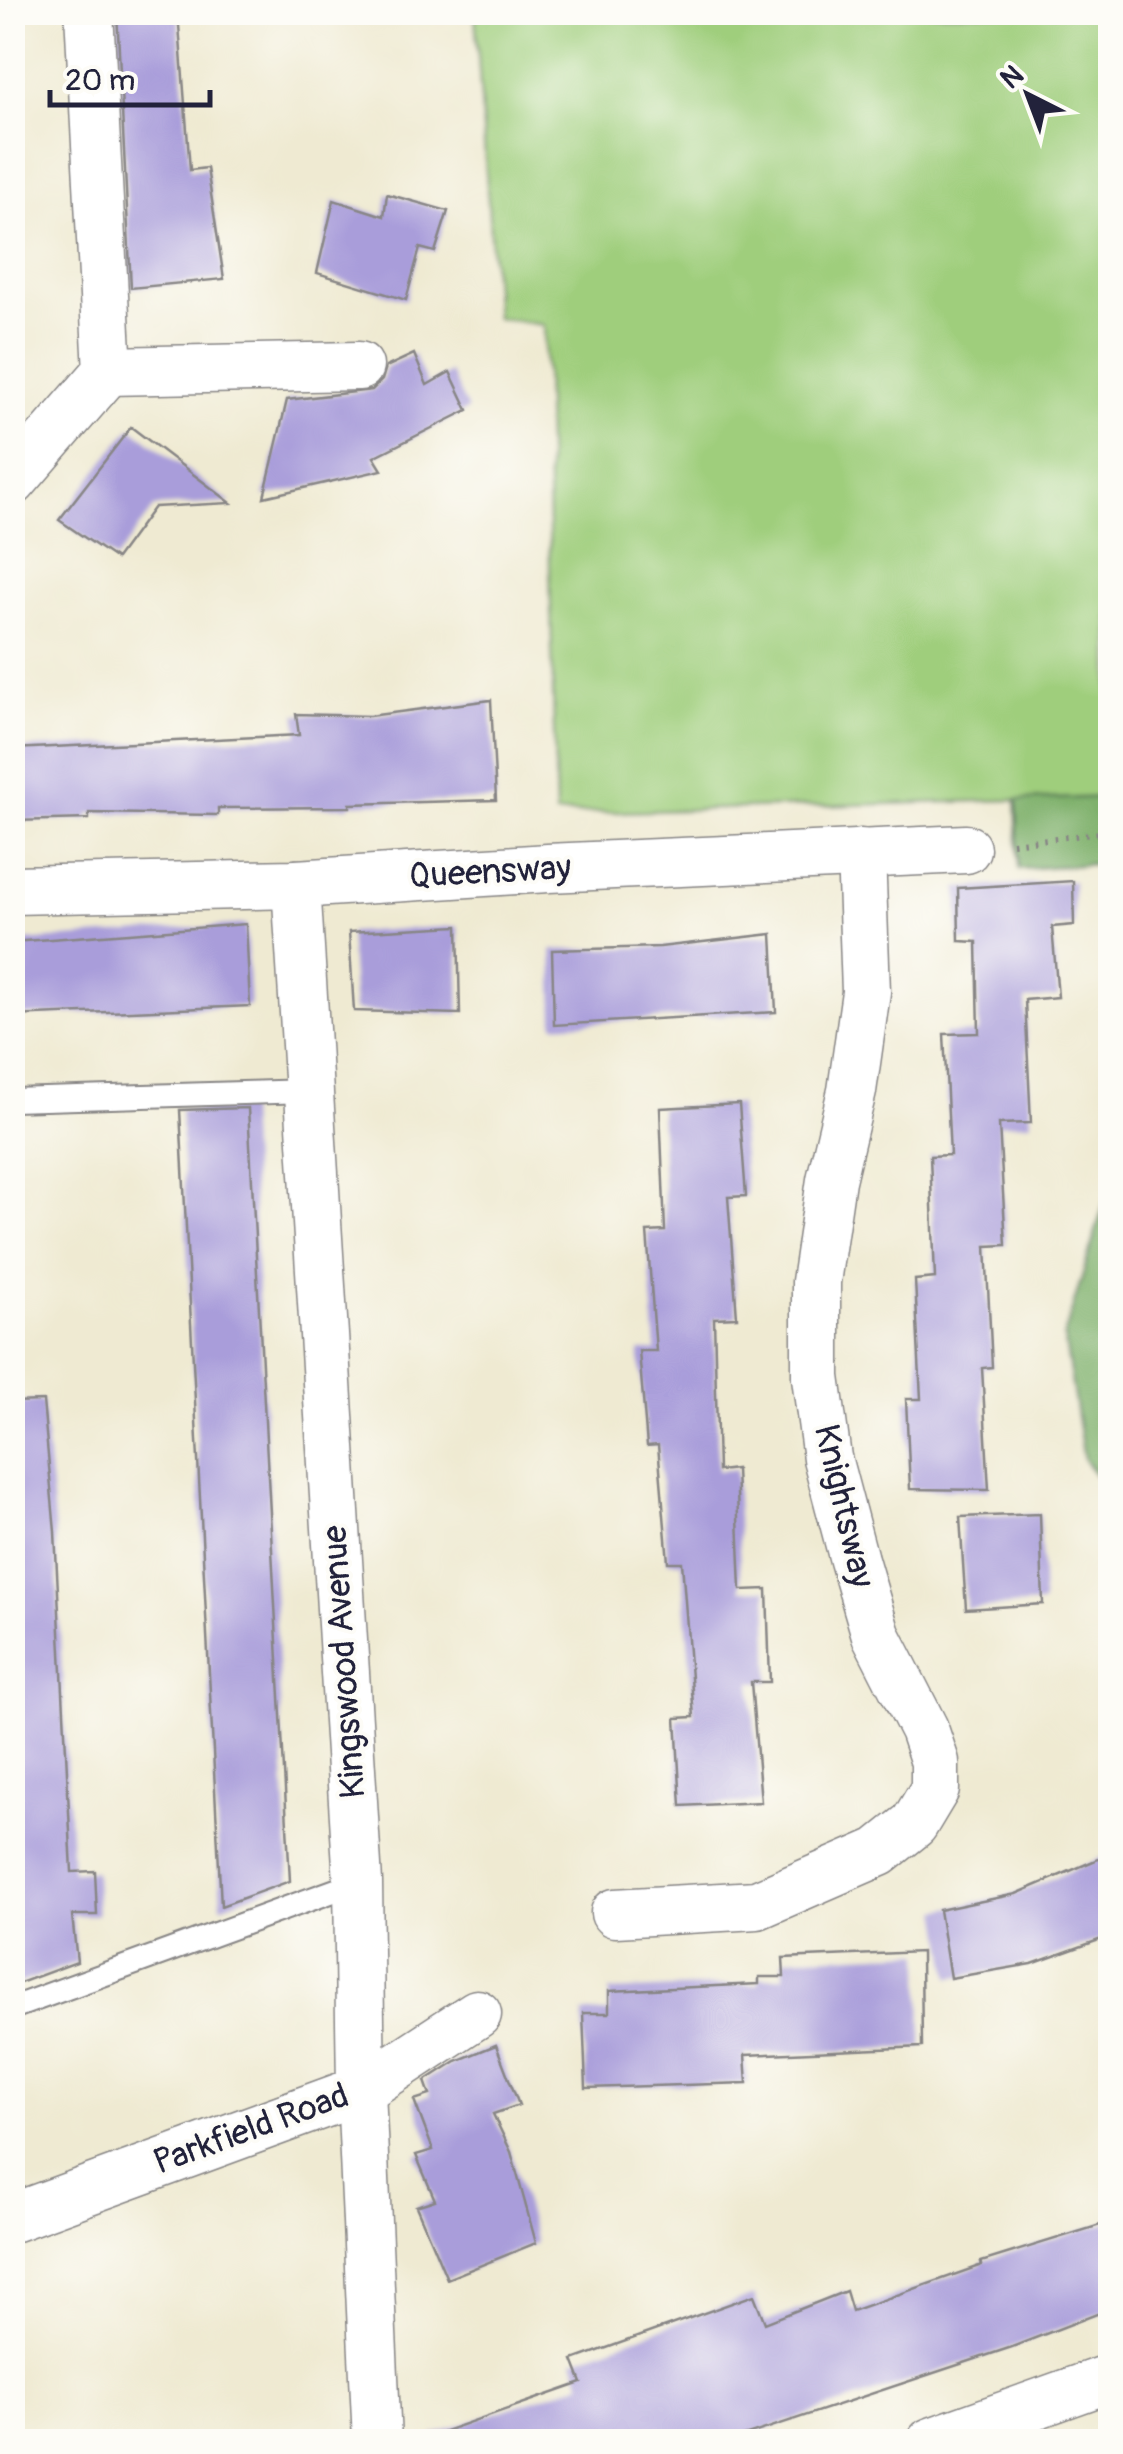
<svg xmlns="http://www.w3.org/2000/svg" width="1123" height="2454" font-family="Pangolin,sans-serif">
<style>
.green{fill:#9fce7c;stroke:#60785c;stroke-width:2.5}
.forest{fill:#7fb16c;stroke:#506a54;stroke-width:2.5}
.building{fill:#a99dda}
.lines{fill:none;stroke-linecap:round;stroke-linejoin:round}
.service-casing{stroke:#888686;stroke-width:26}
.minor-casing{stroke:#888686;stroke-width:51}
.path{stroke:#888686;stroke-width:6;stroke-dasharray:2.5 8;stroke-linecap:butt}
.service{stroke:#fff;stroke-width:22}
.minor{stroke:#fff;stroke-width:48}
.labels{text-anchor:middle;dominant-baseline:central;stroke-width:8;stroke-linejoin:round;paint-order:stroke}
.street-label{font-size:35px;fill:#22223b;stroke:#fdfcf7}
</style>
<rect width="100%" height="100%" fill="#fdfcf7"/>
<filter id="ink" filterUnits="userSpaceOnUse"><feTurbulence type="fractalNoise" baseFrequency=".01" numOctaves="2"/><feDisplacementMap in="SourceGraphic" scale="20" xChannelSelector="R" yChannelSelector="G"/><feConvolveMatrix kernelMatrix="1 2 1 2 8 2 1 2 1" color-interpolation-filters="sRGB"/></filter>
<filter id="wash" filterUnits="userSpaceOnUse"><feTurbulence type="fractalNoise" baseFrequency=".0048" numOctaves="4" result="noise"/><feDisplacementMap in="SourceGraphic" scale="40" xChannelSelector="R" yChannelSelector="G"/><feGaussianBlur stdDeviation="2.25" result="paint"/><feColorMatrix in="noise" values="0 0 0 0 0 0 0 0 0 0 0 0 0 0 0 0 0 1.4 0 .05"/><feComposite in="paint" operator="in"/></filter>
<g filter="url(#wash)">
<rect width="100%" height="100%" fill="#efead2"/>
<path class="green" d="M475,13H1110V863L1019,869L1016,800L556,814L544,325L496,318Z"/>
<g class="forest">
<path d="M1110,797V863L1019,869L1017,800Z"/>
<path d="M1110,1185V1492L1084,1460L1064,1336Z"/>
</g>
<g id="blocks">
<g class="building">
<path d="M117,12H178L190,170L207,168L224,279L131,288Z"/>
<path d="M387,194L448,211L435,252L420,248L406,300L317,273L334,200L384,216Z"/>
<path d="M414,354L427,385L450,372L468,410L374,457L382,470L264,497L287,400L372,390L382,380L386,367Z"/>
<path d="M131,427L231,503L154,507L116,559L59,520Z"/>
<path d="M491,700L496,800L350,804V807L218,808V815L89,813V819L12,821V749L299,735L296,714L369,716Z"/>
<path d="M1073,881L1074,925L1052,927L1058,997L1025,1000L1031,1123L999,1124L1006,1245L986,1246L992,1367L982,1368L989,1490L910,1489L906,1399H921L915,1280L935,1278L930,1156L950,1155L944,1034L979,1033L977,942L959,941L958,888Z"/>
<path d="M246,924L250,1006L12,1016V942Z"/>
<path d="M458,926L460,1014L354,1011L349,932Z"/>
<path d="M772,934L776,1012L554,1025L552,950L660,947Z"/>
<path d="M739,1104L746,1196L728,1197L737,1317L714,1318L718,1471L736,1469L741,1590L767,1589L770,1682H751L761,1802L681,1806L676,1718L694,1717L682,1562H668L658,1445L647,1446L639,1351H656L647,1232L665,1231L660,1108Z"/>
<path d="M248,1108L290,1881L221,1906L180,1110Z"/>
<path d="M43,1401L55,1532L72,1872L95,1871L97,1915H72L77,1962L12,1986V1402Z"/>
<path d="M1040,1514L1043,1604L966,1609L960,1517Z"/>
<path d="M1110,1854V1936L1032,1964L950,1978L939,1910L1016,1894Z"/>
<path d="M921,1952L922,2047L745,2055L747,2083L586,2088L583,2013H609V1991L759,1984V1977H784L783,1958Z"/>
<path d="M496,2045L519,2105L493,2114L511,2152L536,2243L447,2279L416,2206L435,2200L416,2155L433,2150L414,2100L430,2095L425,2081L456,2061Z"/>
<path d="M1110,2222V2309L1012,2347L726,2442H434L433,2435L582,2383L573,2360L754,2295L765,2323L846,2291L852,2311L982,2265L981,2262Z"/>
</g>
</g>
</g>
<g filter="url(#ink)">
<use href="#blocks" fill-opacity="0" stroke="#888686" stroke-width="2.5"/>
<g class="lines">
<g class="service-casing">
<g id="service">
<path d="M12,1100L308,1091"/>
<path d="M12,2008L358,1882"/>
</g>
</g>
<g class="minor-casing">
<g id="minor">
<path d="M108,371L359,366"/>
<path d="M12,482L108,371L89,12"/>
<path d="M296,884L358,1882L361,2090L377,2442"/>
<path d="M12,890L296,884L548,868L966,849"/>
<path d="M615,1913L757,1905L879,1852L914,1824L935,1789V1762L924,1729L876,1635L854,1560L827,1458L816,1377V1282L831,1180L852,1091L866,992L861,853"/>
<path d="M12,2218L361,2090L477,2014"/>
<path d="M931,2442L1110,2378"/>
</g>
</g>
<path class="path" d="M1012,843L1110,832"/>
<use href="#service" class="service"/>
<use href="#minor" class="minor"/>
</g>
</g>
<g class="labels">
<g class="street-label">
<text transform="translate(490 872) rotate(-3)">Queensway</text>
<text transform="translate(844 1506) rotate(77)">Knightsway</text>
<text transform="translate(344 1662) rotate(-94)">Kingswood Avenue</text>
<text transform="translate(251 2129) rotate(-20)">Parkfield Road</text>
</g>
</g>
<rect width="1123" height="2454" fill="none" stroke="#fdfcf7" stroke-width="50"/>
<g transform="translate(1028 95) rotate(318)" stroke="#fdfcf7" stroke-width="8" paint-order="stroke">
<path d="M0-8L18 38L0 25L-18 38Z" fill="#22223b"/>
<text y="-15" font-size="28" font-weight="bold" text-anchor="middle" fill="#22223b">N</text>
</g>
<path d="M50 90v15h160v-15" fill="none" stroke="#22223b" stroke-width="5"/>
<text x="65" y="90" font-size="30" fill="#22223b" stroke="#fdfcf7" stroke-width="8" paint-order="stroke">20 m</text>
</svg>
